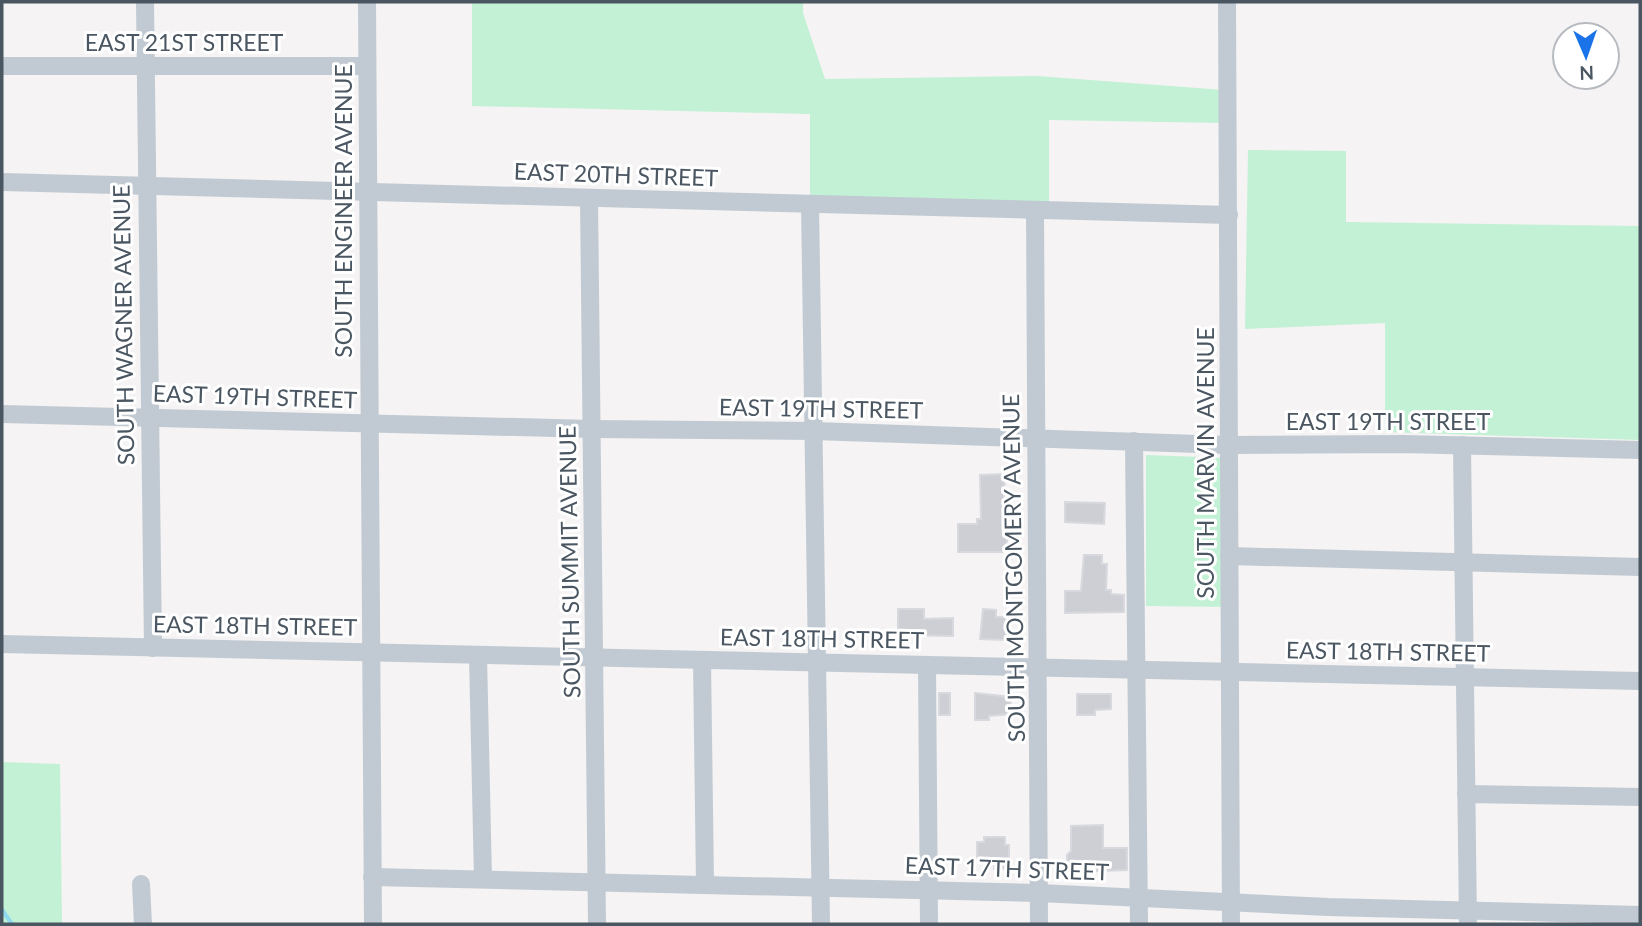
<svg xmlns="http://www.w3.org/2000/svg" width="1642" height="926" font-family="Lato,sans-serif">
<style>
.green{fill:#c3f1d5}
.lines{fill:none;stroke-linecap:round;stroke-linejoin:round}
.stream{stroke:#90daee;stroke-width:4.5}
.building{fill:#cdcfd5;stroke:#d7d9de;stroke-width:2}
.minor{stroke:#c1cad2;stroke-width:18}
.labels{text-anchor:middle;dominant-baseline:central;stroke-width:6;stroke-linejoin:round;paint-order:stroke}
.street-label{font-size:23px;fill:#4a5661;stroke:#fff}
</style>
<rect width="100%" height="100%" fill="#f5f3f3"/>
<g class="green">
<path d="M472,2H803V13L825,79L1037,76L1224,90L1223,123L1049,120V209L813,200L810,193V114L472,106Z"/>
<path d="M1248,150L1346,151V222L1640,226V440L1385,432V323L1245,329Z"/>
<path d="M1146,455L1229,458L1228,607L1146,606Z"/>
<path d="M2,762L60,764L62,924H2Z"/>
</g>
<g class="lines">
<path class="stream" d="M2,910L12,924"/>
</g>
<g class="building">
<path d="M1005,474L1002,531H1007V552H958V524H977V519H981L980,475Z"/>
<path d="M1065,502L1105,503L1104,524L1065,522Z"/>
<path d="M1084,555H1102V564H1107L1106,590H1111V594L1124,595V612L1065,613V591H1081Z"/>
<path d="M898,609H924V619L953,618V636L898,635Z"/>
<path d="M983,609L996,610V617H1007L1006,640L980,639Z"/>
<rect x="939" y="693" width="11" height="22"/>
<path d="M975,693L1011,697L1010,714L989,716V720H975Z"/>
<path d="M1077,694H1111V709L1095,710V715H1077Z"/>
<path d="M1103,825V848H1127V870L1071,872V868H1067V855L1071,851V826Z"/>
<path d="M984,837H1005V845H1009V869H994V859L977,858V842H984Z"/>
</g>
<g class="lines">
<g class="minor">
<path d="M145,2L153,648"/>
<path d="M367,2L373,924"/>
<path d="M1227,2L1231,924"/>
<path d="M2,66H367"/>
<path d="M2,182L1229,215"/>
<path d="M589,198L597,924"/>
<path d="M810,204L821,924"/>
<path d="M1035,211L1039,924"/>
<path d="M2,414L592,429L814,431L1227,445L1403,444L1640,450"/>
<path d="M1134,441L1139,924"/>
<path d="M1462,445L1468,924"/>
<path d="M1229,556L1640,567"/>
<path d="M2,644L1640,681"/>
<path d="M478,655L483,879"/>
<path d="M702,660L705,885"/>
<path d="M927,665L929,924"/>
<path d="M1466,794L1640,797"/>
<path d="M372,877L1039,893L1328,907L1640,915"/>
<path d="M141,884L143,924"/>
</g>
</g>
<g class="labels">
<g class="street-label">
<text x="184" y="42">EAST 21ST STREET</text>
<text transform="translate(616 174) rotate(2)">EAST 20TH STREET</text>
<text transform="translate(343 211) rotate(-90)">SOUTH ENGINEER AVENUE</text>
<text transform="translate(123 325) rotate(-91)">SOUTH WAGNER AVENUE</text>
<text transform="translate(255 396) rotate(2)">EAST 19TH STREET</text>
<text transform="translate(821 408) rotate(1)">EAST 19TH STREET</text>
<text x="1388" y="421">EAST 19TH STREET</text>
<text transform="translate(1205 463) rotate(-90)">SOUTH MARVIN AVENUE</text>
<text transform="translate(569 562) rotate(-91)">SOUTH SUMMIT AVENUE</text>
<text transform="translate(1013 568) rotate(-91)">SOUTH MONTGOMERY AVENUE</text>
<text transform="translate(255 625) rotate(1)">EAST 18TH STREET</text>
<text transform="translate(822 638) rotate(1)">EAST 18TH STREET</text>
<text transform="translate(1388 651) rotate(1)">EAST 18TH STREET</text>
<text transform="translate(1007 868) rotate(2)">EAST 17TH STREET</text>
</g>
</g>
<rect width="1642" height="926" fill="none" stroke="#4a5661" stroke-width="7"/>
<g transform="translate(1586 56) rotate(178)"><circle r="33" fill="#ffffff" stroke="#b7bbc0" stroke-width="2"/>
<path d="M0-5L12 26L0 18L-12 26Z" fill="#1a73e8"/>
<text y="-10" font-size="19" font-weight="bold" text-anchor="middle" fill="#4a5661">N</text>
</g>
</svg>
